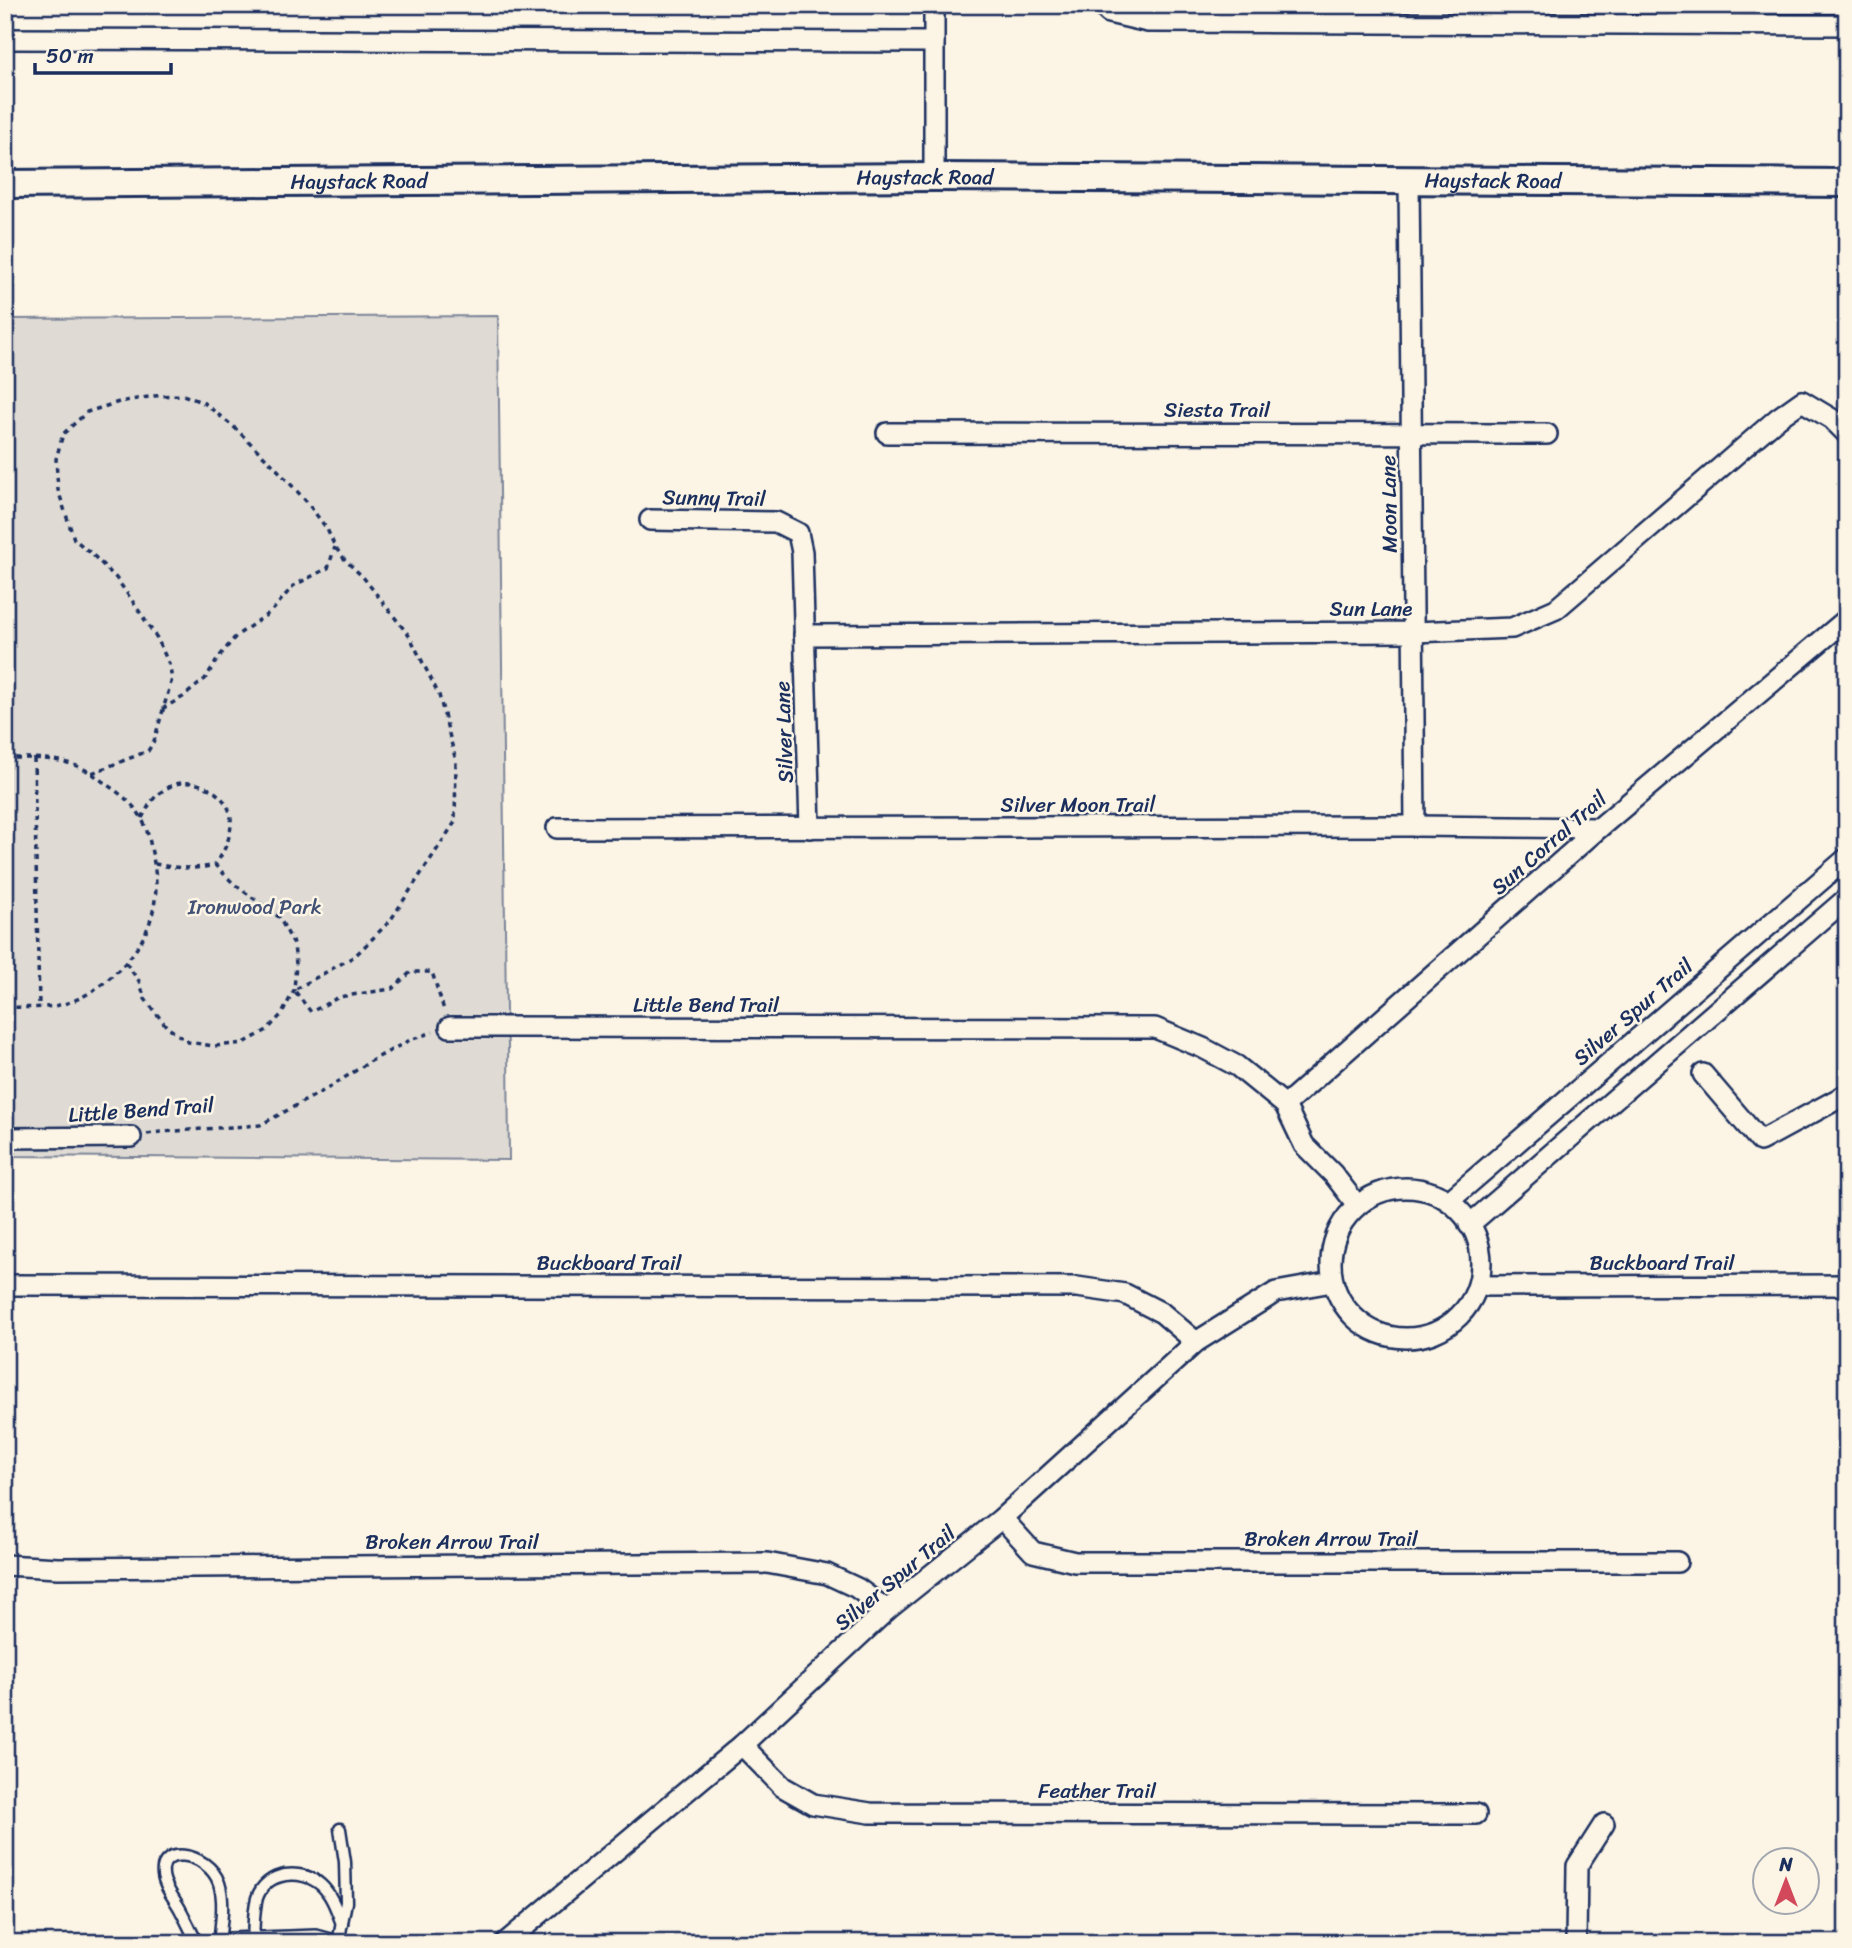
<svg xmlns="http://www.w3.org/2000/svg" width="1852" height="1948" font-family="Sriracha,sans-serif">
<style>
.green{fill:#dfdbd4;stroke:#7d8599;stroke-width:2}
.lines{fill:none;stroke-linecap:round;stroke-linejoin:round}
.lane-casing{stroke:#1b2f5e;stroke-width:15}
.street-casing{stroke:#1b2f5e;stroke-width:24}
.secondary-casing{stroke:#1b2f5e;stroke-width:32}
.path{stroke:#1b2f5e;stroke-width:3.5;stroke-dasharray:5 5;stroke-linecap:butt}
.lane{stroke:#fcf5e5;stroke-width:10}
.street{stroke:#fcf5e5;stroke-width:19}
.secondary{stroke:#fcf5e5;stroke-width:26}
.labels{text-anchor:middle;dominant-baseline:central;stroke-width:5;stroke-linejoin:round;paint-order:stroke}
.street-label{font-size:21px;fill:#1b2f5e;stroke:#fcf5e5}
.park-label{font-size:21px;fill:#425176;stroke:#fcf5e5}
</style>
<rect width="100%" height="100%" fill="#fcf5e5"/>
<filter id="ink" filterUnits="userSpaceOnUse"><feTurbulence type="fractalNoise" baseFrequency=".0143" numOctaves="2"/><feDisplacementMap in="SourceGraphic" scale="14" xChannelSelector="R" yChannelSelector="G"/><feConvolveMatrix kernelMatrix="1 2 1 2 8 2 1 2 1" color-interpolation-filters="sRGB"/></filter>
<g filter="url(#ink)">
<path class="green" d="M498,316L506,1013L508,1045L509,1160L5,1156V319Z"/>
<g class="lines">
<g class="lane-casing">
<g id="lane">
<path d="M253,1942C254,1928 253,1912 257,1898C266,1871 302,1868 321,1885C332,1895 337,1911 342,1924"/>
<path d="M197,1943C191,1931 186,1920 180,1909C175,1900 167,1890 164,1880C154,1843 208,1851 219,1883C225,1901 221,1924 219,1943"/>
<path d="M338,1943L346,1902L345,1862L340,1829"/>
</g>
</g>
<g class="street-casing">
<g id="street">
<path d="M934,5V177"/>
<path d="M1101,5L1109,13L1148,22L1847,25"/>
<path d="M1680,5L1681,23"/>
<path d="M5,39L934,42"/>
<path d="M1409,180L1415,826"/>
<path d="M887,433L1547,434"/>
<path d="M650,520L776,522L798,533L802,552L810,828"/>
<path d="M804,635L1414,632L1512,628L1556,609L1778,418L1802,401L1832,419L1847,434"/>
<path d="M557,828L1415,826L1599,828"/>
<path d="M450,1027L1155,1028L1203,1048L1237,1066L1285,1105L1304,1145L1333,1174L1357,1205"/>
<path d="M1703,1074L1760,1141L1847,1094"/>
<path d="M1285,1105L1599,828L1847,619"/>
<path d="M5,1138L131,1137"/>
<circle cx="1406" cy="1263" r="75"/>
<path d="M1449,1201L1847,858"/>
<path d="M1469,1225L1847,898"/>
<path d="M5,1285L1077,1287L1125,1294L1162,1313L1196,1342"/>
<path d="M1478,1286L1847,1285"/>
<path d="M1002,1518L1033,1552L1075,1562H1677"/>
<path d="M5,1565L58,1568L767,1563L827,1574L857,1588L887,1610"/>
<path d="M742,1745L783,1787L813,1804L870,1813L1476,1814"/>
<path d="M230,1943L316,1940L327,1943"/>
<path d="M505,1943L742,1745L887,1610L1002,1518L1196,1342L1276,1292L1332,1282"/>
<path d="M1576,1943L1577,1866L1604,1824"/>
</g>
</g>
<g class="secondary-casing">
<g id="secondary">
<path id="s1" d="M5,184L934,177L1847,183"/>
</g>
</g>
<g class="path">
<path d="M162,709L183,697L205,679L219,657L236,636L272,611L293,586L328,568L335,547"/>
<path d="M5,758C28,758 52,757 74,765C86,769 96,776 106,784C119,793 133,803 141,817C147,828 150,841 152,853C163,900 151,941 114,974C99,988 80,1001 59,1005C41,1009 23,1007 5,1007"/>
<path d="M34,758L39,1007"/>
<path d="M92,773L148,751L154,741L172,679L169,664L157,638L131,599L116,578L93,555L74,539L58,490L56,459L63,434L87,412L119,402L154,396L183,395L204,403L235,428L274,466L306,501L327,529L335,547L346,561L363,577L410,637L439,695L456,761L455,822L390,921L355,956L294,990L311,1012L339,997L392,989L411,972H432L444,1010"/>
<path d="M142,818C147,809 152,798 161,792C166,788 176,783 181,783C202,780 229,796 231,818C232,835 225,850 216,864"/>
<path d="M126,963L139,981L145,999L167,1027L188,1042L214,1046L244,1043L267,1030L282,1014L294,990L296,964L294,945L279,917L234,884L215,865C194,870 176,868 155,864"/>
<path d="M147,1134L161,1132L260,1125L325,1090L371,1061L410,1040L433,1032"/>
</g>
<use href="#lane" class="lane"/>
<use href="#street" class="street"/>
<use href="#secondary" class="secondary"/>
</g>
</g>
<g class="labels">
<g class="street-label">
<text stroke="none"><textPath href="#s1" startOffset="920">Haystack Road</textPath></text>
<text stroke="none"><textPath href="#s1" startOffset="354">Haystack Road</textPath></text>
<text stroke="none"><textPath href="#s1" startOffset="1488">Haystack Road</textPath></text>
<text x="1217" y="410">Siesta Trail</text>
<text transform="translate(714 498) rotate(1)">Sunny Trail</text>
<text transform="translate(1389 504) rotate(-91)">Moon Lane</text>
<text x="1371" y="609">Sun Lane</text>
<text transform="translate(784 732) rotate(-92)">Silver Lane</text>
<text x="1078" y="805">Silver Moon Trail</text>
<text transform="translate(1549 843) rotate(-41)">Sun Corral Trail</text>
<text x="706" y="1005">Little Bend Trail</text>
<text transform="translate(1633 1012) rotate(-41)">Silver Spur Trail</text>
<text transform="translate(141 1110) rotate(-4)">Little Bend Trail</text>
<text x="609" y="1263">Buckboard Trail</text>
<text x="1662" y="1263">Buckboard Trail</text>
<text x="1331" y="1539">Broken Arrow Trail</text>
<text x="452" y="1542">Broken Arrow Trail</text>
<text transform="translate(895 1578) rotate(-40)">Silver Spur Trail</text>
<text x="1097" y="1791">Feather Trail</text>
</g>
<g class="park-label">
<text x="255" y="907">Ironwood Park</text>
</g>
</g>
<rect width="1852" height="1948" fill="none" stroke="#fcf5e5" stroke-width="28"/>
<rect x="14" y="14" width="1824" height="1920" fill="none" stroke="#1b2f5e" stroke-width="2.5" filter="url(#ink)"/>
<g transform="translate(1786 1881)"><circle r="33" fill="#fcf5e5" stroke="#a2a6af" stroke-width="2"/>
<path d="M0-5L12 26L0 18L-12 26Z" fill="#d1495b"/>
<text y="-10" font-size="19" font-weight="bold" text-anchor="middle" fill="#1b2f5e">N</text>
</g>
<path d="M35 63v10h136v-10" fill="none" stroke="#1b2f5e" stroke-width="3.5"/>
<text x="46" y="63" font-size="21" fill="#1b2f5e" stroke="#fcf5e5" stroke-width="5" paint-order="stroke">50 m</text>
</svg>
